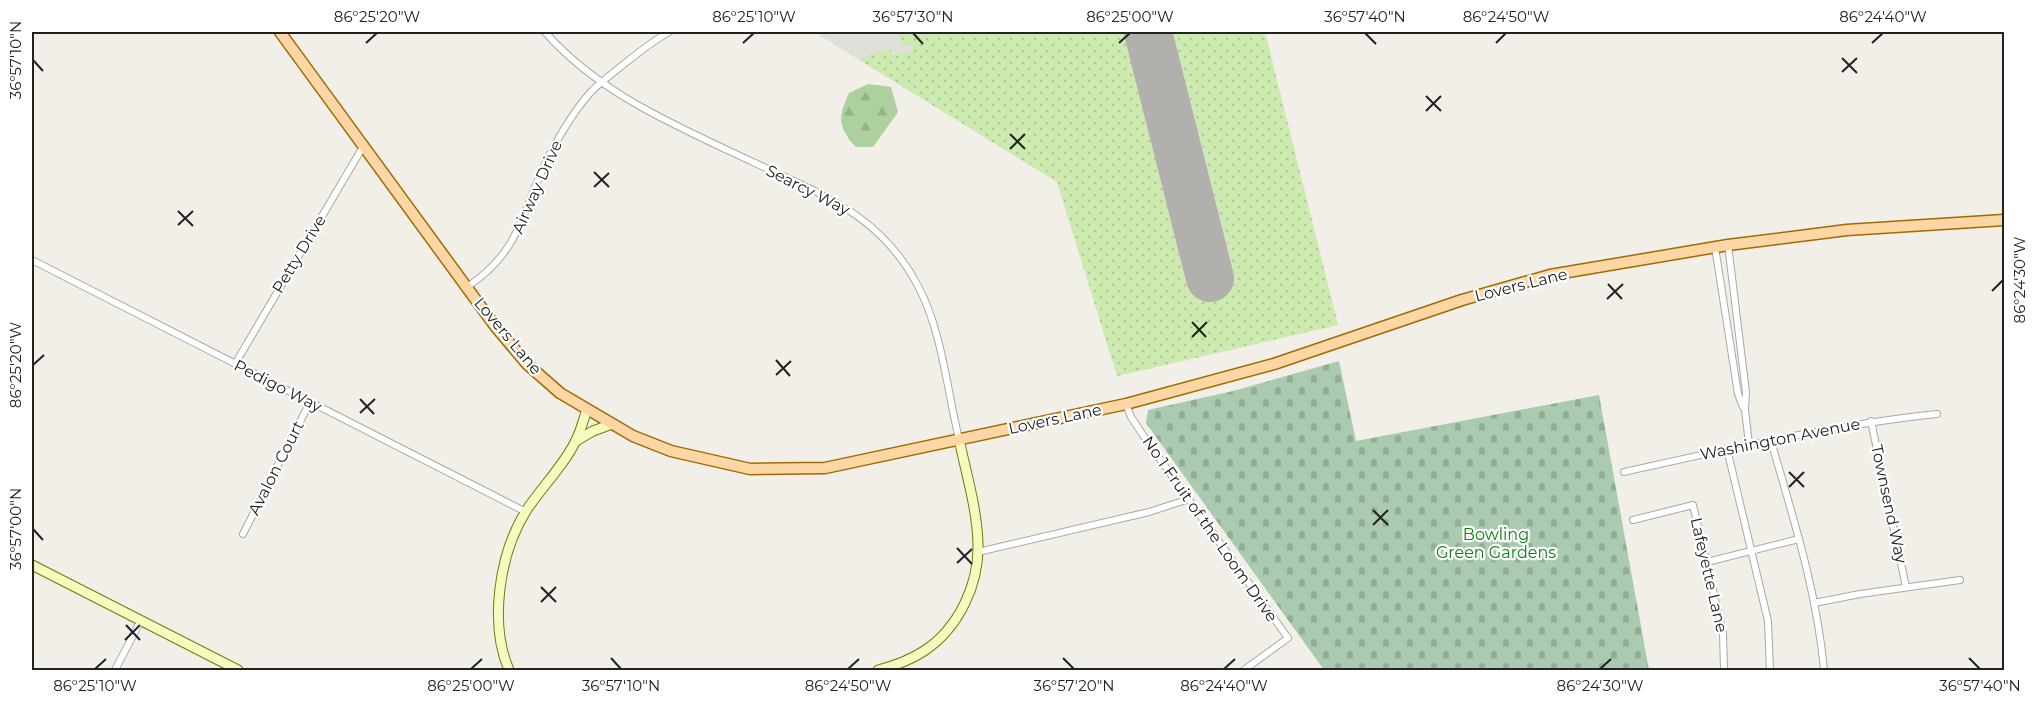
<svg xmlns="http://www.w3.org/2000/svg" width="2036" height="702" font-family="Montserrat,sans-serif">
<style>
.airport{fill:#e1dfda}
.grass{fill:url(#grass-dots)}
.forest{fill:url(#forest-firs)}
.cemetery{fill:url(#cemetery-stones)}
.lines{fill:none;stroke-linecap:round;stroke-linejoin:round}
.runway{stroke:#b1b0ac;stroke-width:48}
.street-casing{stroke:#a9a9a9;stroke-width:8}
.secondary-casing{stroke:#707d05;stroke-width:11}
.primary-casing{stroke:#a06b00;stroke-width:13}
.street{stroke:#fff;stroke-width:6}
.secondary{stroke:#f7fabf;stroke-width:9}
.primary{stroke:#fcd6a4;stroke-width:10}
.ticks{fill:none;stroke:#222;stroke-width:2}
.labels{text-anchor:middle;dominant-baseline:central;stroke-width:4.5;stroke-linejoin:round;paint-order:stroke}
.street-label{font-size:16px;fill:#222;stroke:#fff}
.park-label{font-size:16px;fill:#0c8416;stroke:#fff}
.neatline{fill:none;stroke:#222;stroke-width:2}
.ticks-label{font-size:15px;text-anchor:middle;fill:#222}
</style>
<defs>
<pattern id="grass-dots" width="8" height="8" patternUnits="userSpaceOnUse" patternTransform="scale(1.5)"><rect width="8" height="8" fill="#cdebb0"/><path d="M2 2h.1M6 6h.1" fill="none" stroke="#b0c997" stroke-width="1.8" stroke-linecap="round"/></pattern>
<pattern id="forest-firs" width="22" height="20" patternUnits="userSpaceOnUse" patternTransform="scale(1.5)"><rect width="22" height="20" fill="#add19e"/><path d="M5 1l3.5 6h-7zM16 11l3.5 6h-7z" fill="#95b388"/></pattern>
<pattern id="cemetery-stones" width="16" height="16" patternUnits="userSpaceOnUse" patternTransform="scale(1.5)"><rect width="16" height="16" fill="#aacbaf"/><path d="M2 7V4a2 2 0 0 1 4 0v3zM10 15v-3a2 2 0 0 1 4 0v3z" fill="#92ae96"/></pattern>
</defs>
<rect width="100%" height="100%" fill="#f2efe9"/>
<path class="airport" d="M814,32H1265L1338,325L1117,376L1057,182Z"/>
<path class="grass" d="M898,32H1124L1188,291L1236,279L1173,32H1265L1338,325L1117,376L1057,182L858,59L890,48L892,55L912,51L910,44L902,46Z"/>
<path class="forest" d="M868,84L891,87L898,112L873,147H856C837,126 838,118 849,93Z"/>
<path class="cemetery" d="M1339,361L1356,441L1599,395L1649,670H1324L1146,423L1148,410L1233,391Z"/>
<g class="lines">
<path class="runway" d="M1148,32L1210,278"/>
<g class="street-casing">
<g id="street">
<path d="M545,32C600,95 681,128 755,163C823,195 881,215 918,286C942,331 947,390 959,439"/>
<path d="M1728,245L1746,392L1745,410L1749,444"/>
<path d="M1715,247L1738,394L1743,407"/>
<path d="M32,260L526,512"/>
<path d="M467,287C524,249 521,209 550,154C561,133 574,111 590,93C597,85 606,79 614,72C632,58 649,43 669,32"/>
<path d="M235,364L364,145"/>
<path d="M1126,404L1131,417L1147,441L1288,638L1244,670"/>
<path d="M1871,421L1906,587"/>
<path d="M1771,441C1793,517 1817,592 1824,670"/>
<path d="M1727,449L1768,621L1770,670"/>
<path d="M1624,472C1728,449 1832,425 1937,414"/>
<path d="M1633,520L1693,505L1723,633L1724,670"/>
<path d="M243,534L310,402"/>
<path d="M978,552L1149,512L1189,499"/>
<path d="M1707,562L1799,539"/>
<path d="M1814,603L1860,594L1960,580"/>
<path d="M115,670L140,622"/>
</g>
</g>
<g class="secondary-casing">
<g id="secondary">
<path d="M576,441L593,431L612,424"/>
<path d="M32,565L238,670"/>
<path d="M509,670C489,624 499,554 526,511C540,489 566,463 576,440C581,431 583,420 587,410"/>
<path d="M878,670C894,666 910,660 924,651C959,628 979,584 978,544C977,508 966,473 959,439"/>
</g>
</g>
<g class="primary-casing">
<path id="primary" d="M280,32L495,326L527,364L560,393L633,436L671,451L750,469L825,468L1126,404L1274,364L1462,300L1550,275L1728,245L1847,230L2004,220"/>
</g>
<use href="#street" class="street"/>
<use href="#secondary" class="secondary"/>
<use href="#primary" class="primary"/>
</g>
<path class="ticks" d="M913,33L923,44M1365,33L1376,44M366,43L377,33M743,43L754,33M1119,43L1130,33M1496,43L1506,33M1872,43L1883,33M1842,58L1857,73M33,60L43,71M1842,72L1857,58M1426,96L1441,111M1426,111L1441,96M1010,134L1025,149M1010,149L1025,134M594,172L609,187M594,187L609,173M178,211L193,226M178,225L193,211M1608,284L1622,299M1992,291L2003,280M1607,299L1623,284M1192,322L1206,337M1192,337L1207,322M776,360L790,376M33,365L44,355M776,375L791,361M360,399L374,414M360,413L375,399M1789,472L1804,487M1789,487L1804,472M1373,510L1388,525M1373,525L1388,510M33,529L43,540M957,548L972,564M957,563L972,549M541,587L556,602M541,602L556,587M126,625L140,640M125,640L140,625M611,658L621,669M1063,658L1074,669M1969,658L1980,669M95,669L106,659M471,669L482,659M848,669L859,659M1224,669L1235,659M1600,669L1611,659"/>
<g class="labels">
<g class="street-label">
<text transform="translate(537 187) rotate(-66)">Airway Drive</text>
<text transform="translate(808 190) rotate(27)">Searcy Way</text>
<text transform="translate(299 254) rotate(-59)">Petty Drive</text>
<text transform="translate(1521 285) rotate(-14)">Lovers Lane</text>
<text transform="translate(508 336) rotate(50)">Lovers Lane</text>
<text transform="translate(278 386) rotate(27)">Pedigo Way</text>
<text transform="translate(1055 419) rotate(-12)">Lovers Lane</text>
<text transform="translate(1780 439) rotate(-11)">Washington Avenue</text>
<text transform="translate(276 468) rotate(-63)">Avalon Court</text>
<text transform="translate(1889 504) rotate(78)">Townsend Way</text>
<text transform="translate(1210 529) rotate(55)">No 1 Fruit of the Loom Drive</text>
<text transform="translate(1709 575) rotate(77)">Lafeyette Lane</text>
</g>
<g class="park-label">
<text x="1496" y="534">Bowling<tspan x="1496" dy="18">Green Gardens</tspan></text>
</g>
</g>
<rect width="2036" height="702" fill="none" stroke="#ffffff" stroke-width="66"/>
<rect x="33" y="33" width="1970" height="636" class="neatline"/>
<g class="ticks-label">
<text x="377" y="22">86°25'20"W</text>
<text x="754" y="22">86°25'10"W</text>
<text x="913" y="22">36°57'30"N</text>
<text x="1130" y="22">86°25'00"W</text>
<text x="1365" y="22">36°57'40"N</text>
<text x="1506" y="22">86°24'50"W</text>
<text x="1883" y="22">86°24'40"W</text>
<text transform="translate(16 60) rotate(-90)" y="5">36°57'10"N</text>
<text transform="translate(2020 280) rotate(-90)" y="5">86°24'30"W</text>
<text transform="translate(16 365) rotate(-90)" y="5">86°25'20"W</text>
<text transform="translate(16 529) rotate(-90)" y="5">36°57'00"N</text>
<text x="95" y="691">86°25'10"W</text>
<text x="471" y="691">86°25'00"W</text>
<text x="621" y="691">36°57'10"N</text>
<text x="848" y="691">86°24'50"W</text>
<text x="1074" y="691">36°57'20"N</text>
<text x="1224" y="691">86°24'40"W</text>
<text x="1600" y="691">86°24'30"W</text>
<text x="1980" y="691">36°57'40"N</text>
</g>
</svg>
